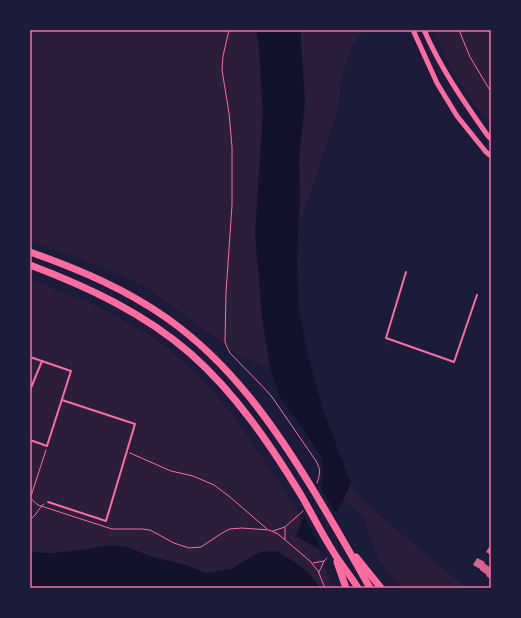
<svg xmlns="http://www.w3.org/2000/svg" width="521" height="618" font-family="'PT Serif',serif">
<style>
.green{fill:#2a1e3b}
.water{fill:#12122b}
.pier{fill:#1b1b3a}
.building{fill:#dd5f8e}
.lines{fill:none;stroke-linecap:round;stroke-linejoin:round}
.path{stroke:#ff6b9d;stroke-width:1}
.service{stroke:#ff6b9d;stroke-width:2}
.secondary{stroke:#ff6b9d;stroke-width:5}
.motorway{stroke:#ff6b9d;stroke-width:7}
.neatline{fill:none;stroke:#ff6b9d;stroke-width:1.5}
</style>
<rect width="100%" height="100%" fill="#1b1b3a"/>
<g class="green">
<path d="M30,30H256L259,47L263,113L261,311L270,368L242,357L142,284L93,264L30,240Z"/>
<path d="M301,30H364L352,46L341,78L339,106L312,189L299,224L300,196L299,160Z"/>
<path d="M434,30H491V124L473,102L451,69Z"/>
<path d="M30,280L47,286L97,306L155,338L192,369L231,412L293,503L302,522L296,536L318,549L332,588H30Z"/>
<path d="M351,483L364,502L466,588H401L379,560L362,515L343,500Z"/>
</g>
<g class="water">
<path d="M256,30H301V40L305,101L299,160L300,196L297,262L299,310L309,360L324,413L351,483L343,500L318,549L296,536L302,522L322,487L323,460L301,426L280,397L270,368L262,315L255,233L263,113L259,47Z"/>
<path d="M104,546H124L153,557L186,565L205,573L231,569L260,552L277,551L296,563L308,572L320,588H30V552L52,553L82,550Z"/>
</g>
<path class="pier" d="M320,487L338,516L321,548L304,516Z"/>
<g class="building">
<path d="M491,544V555L486,552Z"/>
<path d="M477,558L485,562L484,563L491,568L490,570H491V579L486,576L487,575L480,570V569L473,565Z"/>
</g>
<g class="lines">
<g class="path">
<path d="M229,30L223,56L222,70L229,113L232,147V205L226,293L225,342L227,347L230,353L265,389L272,397L316,461C321,469 320,475 317,483"/>
<path d="M459,30L470,57L491,92"/>
<path d="M130,453L171,471L193,476L214,485L230,497L267,529"/>
<path d="M30,497L31,496L46,450"/>
<path d="M30,498L38,505L112,529H142L150,530L174,543L189,548L201,547L222,533L230,529L242,528L269,530L278,534L310,561L318,571L325,588"/>
<path d="M30,519C37,516 38,508 44,504"/>
<path d="M273,531L285,527L303,511"/>
<path d="M285,539V528"/>
<path d="M313,563L324,561"/>
<path d="M319,572L324,561L327,558"/>
</g>
<g class="service">
<path d="M406,272L386,338L454,362L477,295"/>
<path d="M30,357L71,371L47,446L30,440"/>
<path d="M30,390L42,361"/>
<path d="M48,502L106,521L135,424L62,400"/>
</g>
<g class="secondary">
<path d="M413,30L437,83L457,116L486,152L491,156"/>
<path d="M424,30C441,69 464,102 488,136L491,139"/>
</g>
<g class="motorway">
<path d="M30,252C78,269 126,289 168,319C230,363 273,424 312,488C332,521 351,554 370,588"/>
<path d="M30,265C88,287 144,313 191,354C236,394 270,444 301,495C312,514 322,534 334,553C341,565 351,576 358,588"/>
<path d="M356,557L381,588"/>
<path d="M337,562L346,588"/>
</g>
</g>
<rect width="521" height="618" fill="none" stroke="#1b1b3a" stroke-width="62"/>
<rect x="31" y="31" width="459" height="556" class="neatline"/>
</svg>
